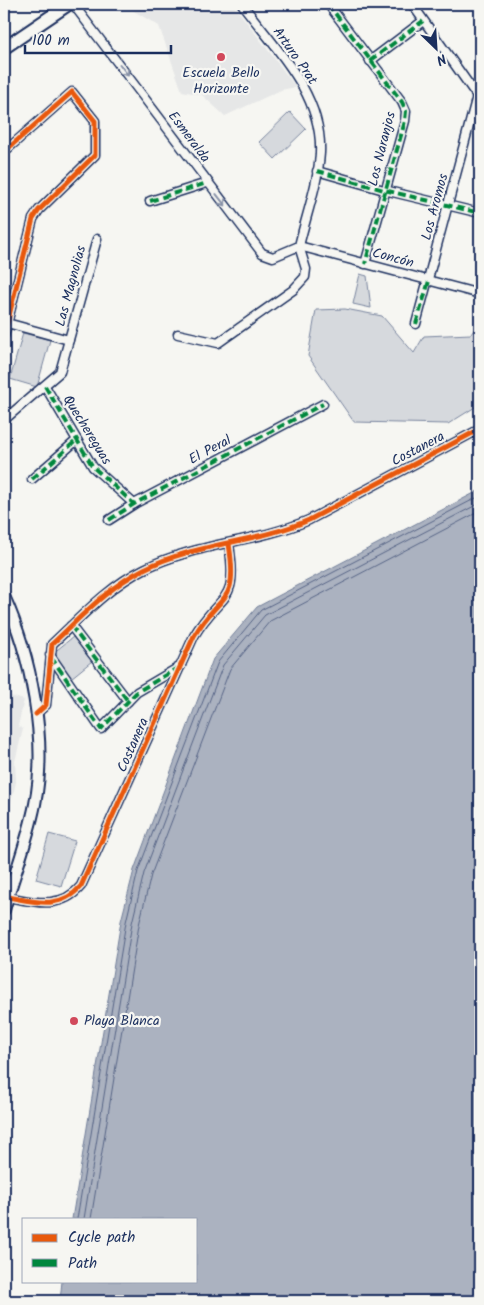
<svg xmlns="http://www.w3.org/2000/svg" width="484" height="1305" font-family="Kalam,sans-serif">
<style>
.built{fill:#e6e7e7}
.green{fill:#d6d9dd;stroke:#78849e}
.water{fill:#abb2c0;stroke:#717e99}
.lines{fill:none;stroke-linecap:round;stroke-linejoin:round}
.shore{stroke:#556385;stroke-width:1}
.minor-casing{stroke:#1b2f5e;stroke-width:11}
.tertiary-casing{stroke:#1b2f5e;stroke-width:14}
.secondary-casing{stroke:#1b2f5e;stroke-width:15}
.minor{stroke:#f6f6f2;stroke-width:8}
.tertiary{stroke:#f6f6f2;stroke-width:10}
.secondary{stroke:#f6f6f2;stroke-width:11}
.quiet{stroke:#00873e;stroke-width:4;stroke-dasharray:8 4;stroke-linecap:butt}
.cycleway-casing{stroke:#f6f6f2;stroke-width:8}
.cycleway{stroke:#e8590c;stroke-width:5}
.oneway{stroke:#8892a8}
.poi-dot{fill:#d1495b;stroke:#f6f6f2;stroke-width:2}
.labels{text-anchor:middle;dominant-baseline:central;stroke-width:4.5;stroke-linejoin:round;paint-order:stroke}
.street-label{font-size:14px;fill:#1b2f5e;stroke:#f6f6f2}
.poi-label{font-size:14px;fill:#1b2f5e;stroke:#f6f6f2}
</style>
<rect width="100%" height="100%" fill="#f6f6f2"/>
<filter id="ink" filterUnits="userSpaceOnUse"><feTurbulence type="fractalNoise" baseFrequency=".02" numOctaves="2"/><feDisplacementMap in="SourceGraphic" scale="10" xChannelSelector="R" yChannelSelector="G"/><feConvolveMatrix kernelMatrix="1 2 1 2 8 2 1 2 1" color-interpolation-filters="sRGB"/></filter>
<g filter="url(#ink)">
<g class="built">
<path d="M122,4H233L296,87L281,90L225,116L202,95L182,91L159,26Z"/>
<path d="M4,694L24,700L18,726L23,729L15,761L16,782L4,830Z"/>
</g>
<g class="green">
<path d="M290,112L306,129L275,159L259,142Z"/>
<path d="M360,274L367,276L371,308L353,304Z"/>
<path d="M345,309L382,316L414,353L424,336L471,334L480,321V404L448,424L354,422L308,356L316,310Z"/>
<path d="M23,333L50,340L37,387L10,379Z"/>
<path d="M73,637L92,661L71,678L52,654Z"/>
<path d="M49,834L75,841L61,886L36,879Z"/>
</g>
<path class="water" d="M480,490V1301H60L62,1281H196V1219H72L121,921L134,870L213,659L257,607Z"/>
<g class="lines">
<g class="shore">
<path d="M77,1219L126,922L138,871L218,662L261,610L480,496"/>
<path d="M84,1219L132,923L144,873L223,665L265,615L480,503"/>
<path d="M91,1219L139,925L151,875L230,669L270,621L480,511"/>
</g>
<g class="minor-casing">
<g id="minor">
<path d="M73,4L262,253L273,257L299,246"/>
<path d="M242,4C274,47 323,94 320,153C318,184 306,216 299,246"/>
<path d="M328,4L402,102L406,111L405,121L365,264"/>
<path d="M412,4L477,96L416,324"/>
<path d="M370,61L423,21"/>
<path d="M4,152L72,92L95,121V155L39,210L33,219L4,336"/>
<path d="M317,171L384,190L480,213"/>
<path d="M150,201L207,183"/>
<path d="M299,246L480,294"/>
<path d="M7,323L69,340"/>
<path d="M178,334L218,343L293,290L305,277L306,269L299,246"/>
<path d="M45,386L93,467L134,504"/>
<path d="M4,420L60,372L97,239"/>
<path d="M32,479L77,440"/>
<path d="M109,520L134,504L323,404"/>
<path d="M71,626L128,701"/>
<path d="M50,655L101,729L137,692L181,666"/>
<path d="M36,714L46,705L52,644C81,617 108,587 144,569C195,543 256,543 309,520L480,429"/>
<path d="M8,897C34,902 61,910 81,886L194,636C220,591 239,607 229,544"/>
</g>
</g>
<g class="tertiary-casing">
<path id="tertiary" d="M4,596C31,656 48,740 35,804C28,840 14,875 4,910"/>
</g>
<g class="secondary-casing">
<path id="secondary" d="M4,48L69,4"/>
</g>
<use href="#minor" class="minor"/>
<use href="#tertiary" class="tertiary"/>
<use href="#secondary" class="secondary"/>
<g class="quiet">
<path d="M328,4L402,102L406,111L405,121L365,264"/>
<path d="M370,61L423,21"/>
<path d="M477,96L480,100"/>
<path d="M317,171L384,190L480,213"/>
<path d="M150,201L207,183"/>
<path d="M416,324L429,281"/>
<path d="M45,386L93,467L134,504"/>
<path d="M32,479L77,440"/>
<path d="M109,520L134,504L323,404"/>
<path d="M71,626L128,701"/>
<path d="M51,657L101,729L137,692L179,667"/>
</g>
<g class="cycleway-casing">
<g id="cycleway">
<path d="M4,152L72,92L95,121V155L39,210L33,219L4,336"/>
<path d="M36,714L46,705L52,644C81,617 108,587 144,569C195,543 256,543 309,520L480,429"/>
<path d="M8,897C34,902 61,910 81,886L194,636C220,591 239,607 229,544"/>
</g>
</g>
<use href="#cycleway" class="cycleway"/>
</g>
<defs><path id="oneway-shaft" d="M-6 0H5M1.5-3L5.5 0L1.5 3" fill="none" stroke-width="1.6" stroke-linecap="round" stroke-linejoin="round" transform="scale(1.25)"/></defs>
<g class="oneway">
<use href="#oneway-shaft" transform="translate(124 70) rotate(53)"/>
<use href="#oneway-shaft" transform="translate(221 200) rotate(52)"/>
</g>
</g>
<g class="poi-dot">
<circle cx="221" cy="57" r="5"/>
<circle cx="74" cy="1021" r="5"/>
</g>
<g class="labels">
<g class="street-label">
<text transform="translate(295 56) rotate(55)">Arturo Prat</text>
<text transform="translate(189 137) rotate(53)">Esmeralda</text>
<text transform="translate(382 149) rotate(-76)">Los Naranjos</text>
<text transform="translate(435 207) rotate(-75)">Los Aromos</text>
<text transform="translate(393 258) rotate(15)">Concón</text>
<text transform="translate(71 286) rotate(-75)">Las Magnolias</text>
<text transform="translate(87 430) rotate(58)">Quechereguas</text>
<text transform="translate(418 449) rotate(-28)">Costanera</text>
<text transform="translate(210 450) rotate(-28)">El Peral</text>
<text transform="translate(133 745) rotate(-66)">Costanera</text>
</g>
<g class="poi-label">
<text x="221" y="73">Escuela Bello<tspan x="221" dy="16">Horizonte</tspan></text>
<text x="84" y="1021" text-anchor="start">Playa Blanca</text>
</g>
</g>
<rect width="484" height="1305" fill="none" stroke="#f6f6f2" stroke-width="20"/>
<rect x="10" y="10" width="464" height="1285" fill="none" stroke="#1b2f5e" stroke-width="2" filter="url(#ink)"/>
<rect x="22" y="1218" width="175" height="65" fill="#f6f6f2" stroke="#9ea6b7"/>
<rect x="32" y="1234" width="25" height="8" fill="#e8590c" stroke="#9ea6b7"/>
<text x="68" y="1242" font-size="15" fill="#1b2f5e">Cycle path</text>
<rect x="32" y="1259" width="25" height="8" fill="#00873e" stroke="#9ea6b7"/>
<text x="68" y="1268" font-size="15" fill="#1b2f5e">Path</text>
<g transform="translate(436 48) rotate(155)" stroke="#f6f6f2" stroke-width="4" paint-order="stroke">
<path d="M0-4L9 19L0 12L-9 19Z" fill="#1b2f5e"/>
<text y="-8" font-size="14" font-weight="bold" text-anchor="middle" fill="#1b2f5e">N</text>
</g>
<path d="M25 45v8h146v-8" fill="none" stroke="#1b2f5e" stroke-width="2.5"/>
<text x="32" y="45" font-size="15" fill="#1b2f5e" stroke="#f6f6f2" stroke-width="4" paint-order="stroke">100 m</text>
</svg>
